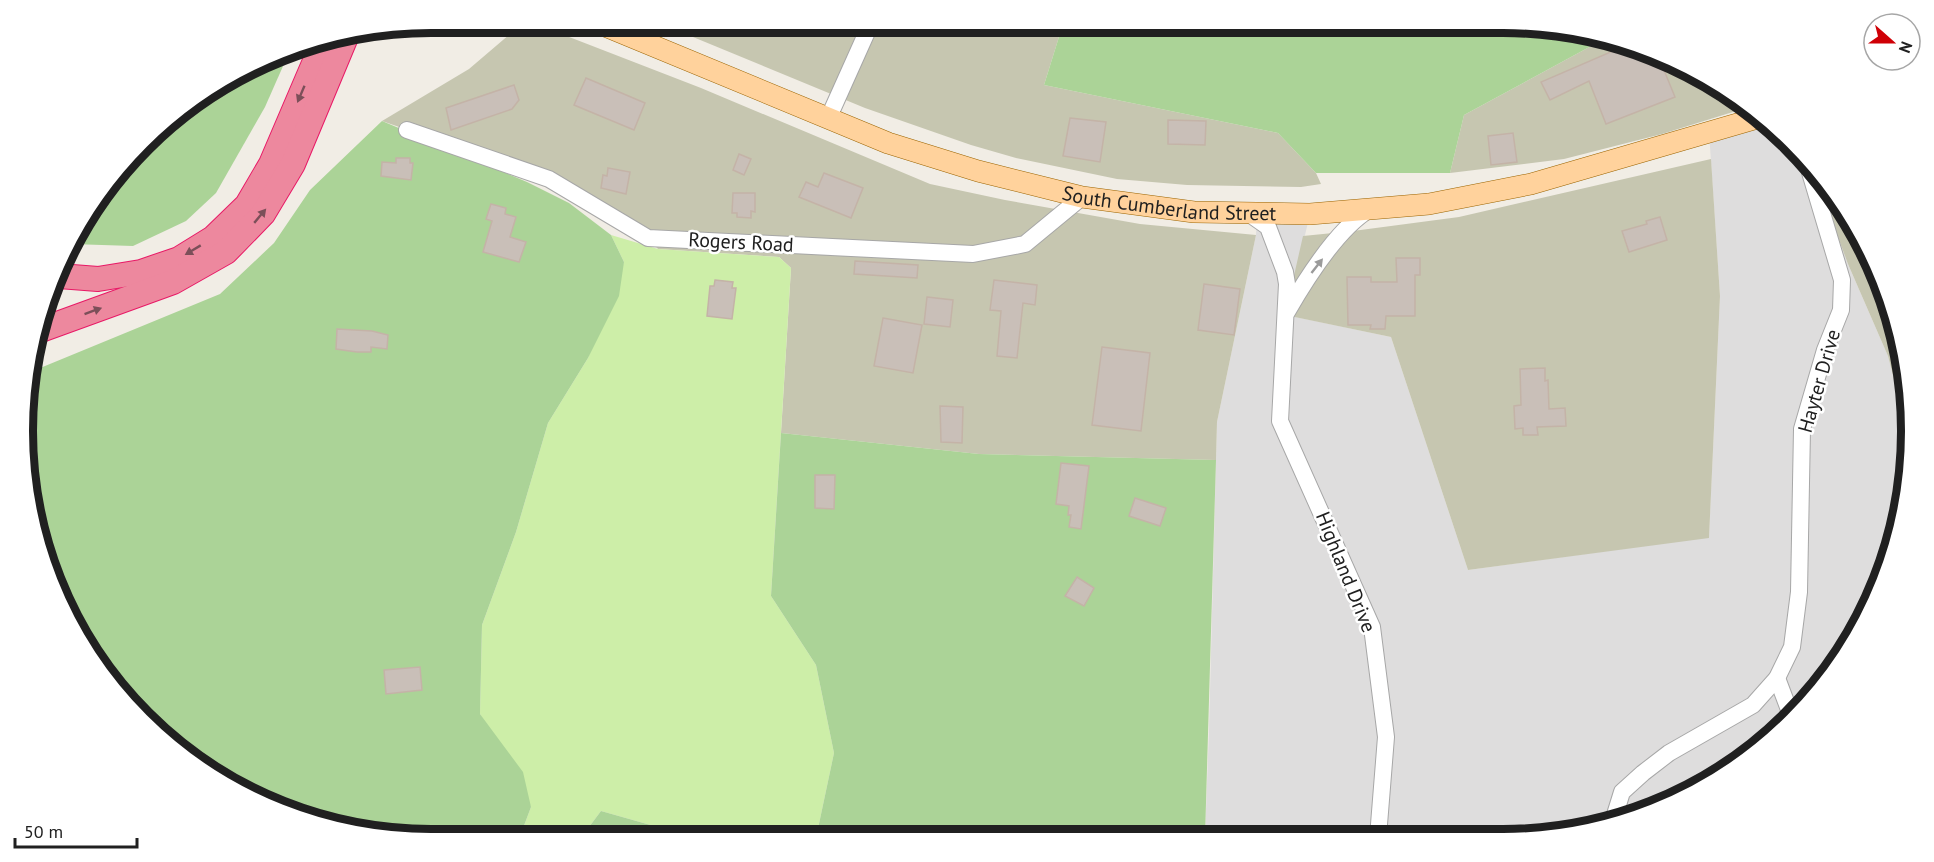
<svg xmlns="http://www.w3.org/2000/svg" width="1934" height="862" font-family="'PT Sans',sans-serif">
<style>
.residential{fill:#dedddd}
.construction{fill:#c6c6b0}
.grass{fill:#cdeea8}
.forest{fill:#abd397}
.building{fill:#c9bfb8;stroke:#c4b3a7;stroke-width:1.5}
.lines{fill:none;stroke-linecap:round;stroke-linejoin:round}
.minor-casing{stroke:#a7a7a7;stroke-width:18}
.major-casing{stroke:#9b6400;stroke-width:22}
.highway-casing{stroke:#e81966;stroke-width:26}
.minor{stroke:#fff;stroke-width:16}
.major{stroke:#ffd29c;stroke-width:21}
.highway{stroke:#ed889e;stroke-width:24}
.oneway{fill:#7c4f59}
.oneway2{fill:#9b9b9b}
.labels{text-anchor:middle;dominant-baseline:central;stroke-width:5;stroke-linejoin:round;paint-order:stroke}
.street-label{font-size:20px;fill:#202020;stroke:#fff}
.rim{fill:none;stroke:#202020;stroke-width:8}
</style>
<rect width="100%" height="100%" fill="#f1ede5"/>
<path class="residential" d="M1761,117L1792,142L1812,167L1848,264L1888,356L1910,441L1904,510L1881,587L1827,679L1752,755L1660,808L1557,836L1205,837L1209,730L1217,422L1256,235L1257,213L1310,214L1286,315L1391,337L1468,570L1709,537L1720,296L1709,132Z"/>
<g class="construction">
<path d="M523,23H533L701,88L930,184L1005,200L1140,224L1256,235L1217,422L1216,460L979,454L781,433L791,268L779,257L658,249L648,238L549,179L382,121L469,69Z"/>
<path d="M659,23H1060L1063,24L1044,85L1278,133L1316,173L1321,184L1301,187L1187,185L1117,179L1016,158L971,145L865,108Z"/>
<path d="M1606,38L1659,53L1730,91L1749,107L1662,134L1564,159L1450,173L1464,115Z"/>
<path d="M1711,159L1720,296L1709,538L1468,570L1391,337L1285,315L1303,236L1353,231L1459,217Z"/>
<path d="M1812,167L1842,204L1880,274L1904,351L1911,431L1910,441L1888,356L1848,264Z"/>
</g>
<path class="grass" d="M611,235L658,249L779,257L791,268L771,596L816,665L834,753L816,838L700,839L601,811L580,839H519L531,807L480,714L482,625L516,532L548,423L588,358L624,262Z"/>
<g class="forest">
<path d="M1060,23H1503L1582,30L1606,38L1464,115L1450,173H1316L1278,133L1044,85L1063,24Z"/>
<path d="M291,48L265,107L216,193L186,221L133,246L71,244L77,227L162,124L227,77Z"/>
<path d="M382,121L527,182L569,203L611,235L624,262L619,296L588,358L548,423L516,532L482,625L480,714L523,772L531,807L519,839H431L352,832L275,809L161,738L77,635L30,510L23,431L28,373L220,294L274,243L310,190Z"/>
<path d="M781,433L979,454L1216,460L1205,837L816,838L834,753L816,665L771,596Z"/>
<path d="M601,811L700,839H580Z"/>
</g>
<g class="building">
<path d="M1629,44L1657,53L1675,97L1606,124L1589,81L1550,100L1541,82Z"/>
<path d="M586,78L645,103L634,130L574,105Z"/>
<path d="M514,85L519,100L512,109L451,130L446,108Z"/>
<path d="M1070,118L1106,122L1100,162L1063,156Z"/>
<path d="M1168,120L1206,121L1205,145L1168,144Z"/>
<path d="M1513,133L1517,162L1491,165L1488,136Z"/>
<path d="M739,154L751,159L744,175L733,170Z"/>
<path d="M396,158H410V163H413L411,180L381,176L382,162L396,163Z"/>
<path d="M608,168L630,172L626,194L601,188L603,175L607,176Z"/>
<path d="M824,173L863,188L851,218L799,197L806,182L818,187Z"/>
<path d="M733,193H755V212L751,211V218L737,217V213H732Z"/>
<path d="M491,204L506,208L505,214L516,217L510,237L526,242L519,262L483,252L492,221L486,219Z"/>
<path d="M1660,217L1667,240L1629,252L1622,231L1647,224L1646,221Z"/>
<path d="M1396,258H1420V275H1415V316H1386L1385,329H1370L1371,325H1348L1347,277H1371V282H1397Z"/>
<path d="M855,261L918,265L917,278L854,274Z"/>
<path d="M715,280L733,282L732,288H736L732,319L707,316L710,286H714Z"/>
<path d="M994,280L1037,285L1035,305L1023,303L1017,358L997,356L1001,311L990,310Z"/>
<path d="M1204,284L1240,289L1234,335L1198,330Z"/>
<path d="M927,297L953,300L950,327L924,324Z"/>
<path d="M883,318L922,325L913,373L874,366Z"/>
<path d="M337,329L372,331L388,335L387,349L371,347V352H357L336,349Z"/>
<path d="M1102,347L1150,353L1141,431L1092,425Z"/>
<path d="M1545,368V381L1548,380L1549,409L1565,408L1566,426L1537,427L1538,435H1523V428L1515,429L1514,406L1521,405L1520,369Z"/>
<path d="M940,406L963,407L962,443L941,442Z"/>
<path d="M1061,463L1089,466L1081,529L1069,527L1071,515H1068L1069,506L1056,504Z"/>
<path d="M815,475H835L834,509L815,508Z"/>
<path d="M1135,498L1166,508L1160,526L1129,516Z"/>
<path d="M1077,577L1094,588L1084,606L1065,596Z"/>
<path d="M420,667L422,690L386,694L384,670Z"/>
</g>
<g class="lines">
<g class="minor-casing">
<g id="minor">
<path d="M828,119L871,23"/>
<path d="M407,130L549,179L648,238L973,254L1025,244L1082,197"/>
<path d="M1248,213L1268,227L1285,272L1287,284L1280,421L1372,627L1386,737L1378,837"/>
<path d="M1287,312C1306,279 1338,228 1370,209"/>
<path d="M1777,678L1791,715"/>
<path d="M1613,821L1622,792L1643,773L1669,753L1753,705L1777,678L1792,647L1799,592L1802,429L1825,350L1841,310L1842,280L1806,159"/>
</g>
</g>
<g class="major-casing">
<g id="major">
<path id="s1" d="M598,23L888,143L978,171L1082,197L1194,212L1310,214L1429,204L1531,184L1761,117"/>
</g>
</g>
<g class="highway-casing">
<g id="highway">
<path d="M59,276L98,279L141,272L179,259L213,238L247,205L271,164L324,40"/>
<path d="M38,331L173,282L226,252L263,214L293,164L346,37"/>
</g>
</g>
<use href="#minor" class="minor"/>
<use href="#major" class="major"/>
<use href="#highway" class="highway"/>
</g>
<defs><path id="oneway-solid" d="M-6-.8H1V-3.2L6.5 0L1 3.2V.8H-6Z" transform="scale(1.5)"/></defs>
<g class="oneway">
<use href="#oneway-solid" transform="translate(301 94) rotate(113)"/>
<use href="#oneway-solid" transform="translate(260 216) rotate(-50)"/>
<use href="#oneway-solid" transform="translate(193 250) rotate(149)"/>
<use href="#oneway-solid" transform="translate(93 311) rotate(-20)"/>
</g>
<use class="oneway2" href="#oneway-solid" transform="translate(1317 266) rotate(-52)"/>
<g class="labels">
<g class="street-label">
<text stroke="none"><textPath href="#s1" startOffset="603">South Cumberland Street</textPath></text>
<text transform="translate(741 242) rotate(3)">Rogers Road</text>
<text transform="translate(1819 381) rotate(-74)">Hayter Drive</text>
<text transform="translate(1346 572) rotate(68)">Highland Drive</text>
</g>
</g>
<path d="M0 0H1934V862H0ZM431 33H1503A398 398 0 0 1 1901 431V431A398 398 0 0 1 1503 829H431A398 398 0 0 1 33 431V431A398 398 0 0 1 431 33Z" fill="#fff" fill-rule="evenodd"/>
<path class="rim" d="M431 33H1503A398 398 0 0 1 1901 431V431A398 398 0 0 1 1503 829H431A398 398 0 0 1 33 431V431A398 398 0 0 1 431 33Z"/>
<g transform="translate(1892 42) rotate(111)"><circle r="28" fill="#ffffff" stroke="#a6a6a6" stroke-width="1.5"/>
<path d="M0-4.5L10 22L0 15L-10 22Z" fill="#cf0006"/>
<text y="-9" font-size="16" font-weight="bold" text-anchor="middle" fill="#202020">N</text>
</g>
<path d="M15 838v9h122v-9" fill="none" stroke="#202020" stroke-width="3"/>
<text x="24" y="838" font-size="18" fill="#202020" stroke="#ffffff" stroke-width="4.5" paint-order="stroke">50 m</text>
</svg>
